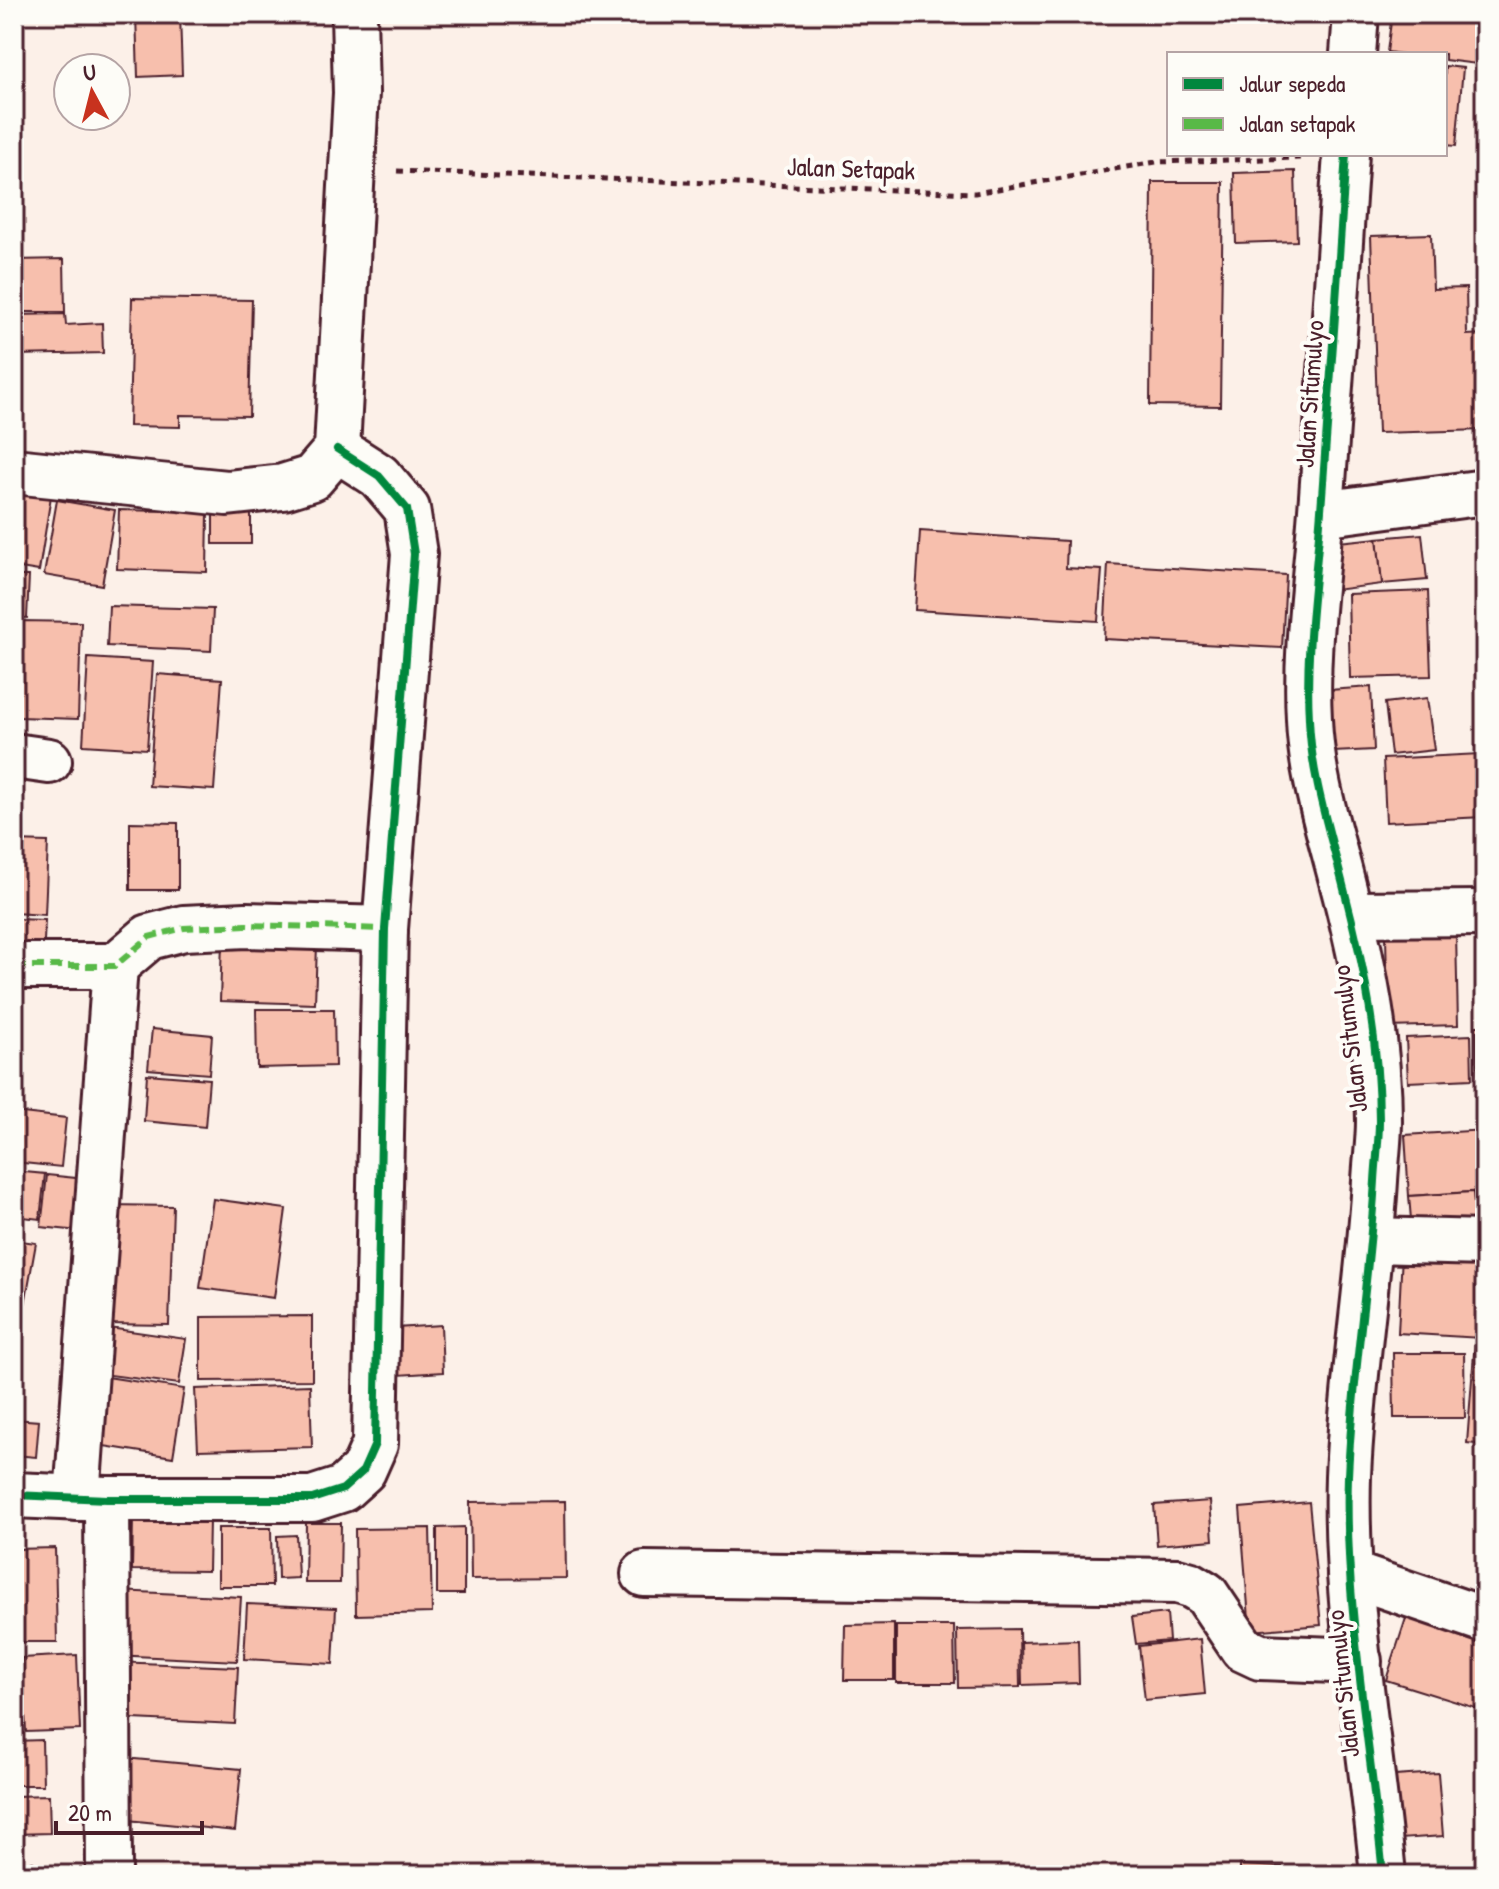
<svg xmlns="http://www.w3.org/2000/svg" width="1499" height="1889" font-family="'Patrick Hand',sans-serif">
<style>
.building{fill:#f7bfad;stroke:#4a1f2b;stroke-width:2}
.lines{fill:none;stroke-linecap:round;stroke-linejoin:round}
.minor-casing{stroke:#4a1f2b;stroke-width:50}
.path{stroke:#4a1f2b;stroke-width:5;stroke-dasharray:6 6;stroke-linecap:butt}
.minor{stroke:#fdfcf7;stroke-width:44}
.quiet{stroke:#58b947;stroke-width:6;stroke-dasharray:12 6;stroke-linecap:butt}
.cycleway-casing{stroke:#fdfcf7;stroke-width:13}
.cycleway{stroke:#00873e;stroke-width:8}
.labels{text-anchor:middle;dominant-baseline:central;stroke-width:8;stroke-linejoin:round;paint-order:stroke}
.street-label{font-size:26px;fill:#4a1f2b;stroke:#fdfcf7}
</style>
<rect width="100%" height="100%" fill="#fcf0e8"/>
<filter id="ink" filterUnits="userSpaceOnUse"><feTurbulence type="fractalNoise" baseFrequency=".0125" numOctaves="2"/><feDisplacementMap in="SourceGraphic" scale="16" xChannelSelector="R" yChannelSelector="G"/><feConvolveMatrix kernelMatrix="1 2 1 2 8 2 1 2 1" color-interpolation-filters="sRGB"/></filter>
<g filter="url(#ink)">
<g class="building">
<path d="M136,14H180L182,75L138,77Z"/>
<path d="M1392,14H1485L1477,64L1445,60V54H1402L1387,52Z"/>
<path d="M1485,64V169H1476Z"/>
<path d="M1445,66L1463,68L1456,146L1445,145Z"/>
<path d="M1295,171L1297,241L1236,243L1234,173Z"/>
<path d="M1152,182H1223L1220,406L1150,405Z"/>
<path d="M1431,234L1433,289L1466,288L1467,335L1485,334V430L1378,433L1371,236Z"/>
<path d="M64,259L65,312H14V260Z"/>
<path d="M132,298L252,300L249,416L180,415V427L129,426Z"/>
<path d="M65,314L66,325L102,323L103,353L15,355V315Z"/>
<path d="M14,490L51,496L39,571L14,567Z"/>
<path d="M57,500L115,510L102,585L44,575Z"/>
<rect x="213" y="508" width="38" height="36"/>
<path d="M119,510L208,512L207,572L117,569Z"/>
<path d="M920,531L1067,541L1066,568L1102,570L1098,621L915,610Z"/>
<path d="M1422,534L1427,580L1382,584L1377,538Z"/>
<path d="M1377,538L1382,584L1335,590L1329,543Z"/>
<path d="M1108,564L1286,575L1282,648L1104,639Z"/>
<path d="M14,576H29L27,618L14,617Z"/>
<path d="M1428,591L1431,676L1350,678L1348,594Z"/>
<path d="M109,606L213,609L211,651L107,646Z"/>
<path d="M21,621L81,622L78,719L19,717Z"/>
<path d="M88,658L153,662L147,749L83,745Z"/>
<path d="M157,674L222,679L214,790L149,786Z"/>
<path d="M1371,687L1374,750L1333,752L1329,690Z"/>
<path d="M1427,698L1434,750L1391,755L1385,703Z"/>
<path d="M1480,715H1485V754H1483Z"/>
<path d="M1480,754L1483,817L1386,822L1383,759Z"/>
<path d="M130,822L178,823V890H130Z"/>
<path d="M14,841L48,842L45,915L14,913Z"/>
<path d="M14,919L45,920L43,962L14,961Z"/>
<path d="M1456,933L1458,1025L1388,1027L1386,936Z"/>
<path d="M222,942L317,944L315,1004L220,1001Z"/>
<path d="M256,1009H334L335,1066L257,1068Z"/>
<path d="M1476,1026H1485V1087H1478Z"/>
<path d="M152,1029L212,1035L209,1074L148,1069Z"/>
<path d="M1471,1035L1472,1079L1408,1082L1406,1038Z"/>
<path d="M147,1074L209,1079L205,1127L144,1121Z"/>
<path d="M14,1112L66,1118L61,1167L14,1162Z"/>
<path d="M1485,1130V1191L1409,1196L1405,1135Z"/>
<path d="M14,1171L45,1174L40,1219L14,1216Z"/>
<path d="M47,1175L95,1180L89,1232L41,1227Z"/>
<path d="M1473,1192L1476,1227L1412,1231L1409,1196Z"/>
<path d="M213,1199L286,1209L274,1298L200,1288Z"/>
<path d="M110,1205L173,1206L169,1325L107,1324Z"/>
<path d="M14,1240L36,1243L25,1304L14,1302Z"/>
<path d="M1402,1254L1485,1258L1481,1338L1398,1333Z"/>
<path d="M312,1316V1380L201,1381V1317Z"/>
<path d="M441,1325L443,1372L398,1375L396,1328Z"/>
<path d="M109,1328L186,1339L179,1384L102,1374Z"/>
<path d="M1475,1341L1485,1342V1445L1467,1443Z"/>
<path d="M1393,1353H1464L1465,1418H1394Z"/>
<path d="M101,1376L184,1389L173,1457L91,1444Z"/>
<path d="M310,1385L312,1447L198,1450L195,1389Z"/>
<path d="M14,1419L39,1421L36,1457L14,1455Z"/>
<path d="M565,1501L566,1578L471,1579L470,1502Z"/>
<path d="M1210,1501L1213,1540L1157,1545L1154,1505Z"/>
<path d="M1309,1502L1321,1625L1250,1631L1240,1508Z"/>
<path d="M133,1518L209,1520L208,1571L132,1570Z"/>
<path d="M306,1523H341L340,1583H305Z"/>
<path d="M464,1527V1594H437V1528Z"/>
<path d="M218,1528H271L272,1586H218Z"/>
<path d="M430,1528L432,1613L356,1615L355,1529Z"/>
<path d="M296,1535L298,1578L278,1579L277,1536Z"/>
<path d="M55,1548L57,1642H14V1549Z"/>
<path d="M118,1591L241,1597L237,1661L114,1655Z"/>
<path d="M247,1604L336,1608L333,1664L244,1659Z"/>
<path d="M1408,1612L1485,1636V1711L1386,1680Z"/>
<path d="M1167,1613L1169,1641L1136,1644L1132,1617Z"/>
<path d="M894,1624V1680H844L845,1625Z"/>
<path d="M896,1626H954L955,1683H896Z"/>
<path d="M1019,1629L1020,1687L958,1688L957,1630Z"/>
<path d="M1200,1639L1205,1694L1145,1700L1139,1646Z"/>
<path d="M1078,1640L1079,1683L1022,1685L1021,1642Z"/>
<path d="M14,1652L19,1727H14Z"/>
<path d="M77,1655L80,1730L26,1732L22,1658Z"/>
<path d="M116,1662L238,1667L235,1724L113,1718Z"/>
<path d="M42,1740L43,1785H14V1741Z"/>
<path d="M124,1758L241,1769L235,1831L118,1819Z"/>
<path d="M1438,1773L1443,1836L1400,1839L1395,1776Z"/>
<path d="M49,1795L50,1833L14,1834V1796Z"/>
<path d="M33,1862L34,1875H14V1863Z"/>
<path d="M1240,1865L1282,1867V1875H1240Z"/>
<path d="M215,1869V1875H173V1872Z"/>
<rect x="1284" y="1872" width="78" height="3"/>
</g>
<g class="lines">
<g class="minor-casing">
<g id="minor">
<path d="M1353,54L1356,14"/>
<path d="M1346,154C1338,273 1330,391 1321,510C1316,579 1305,649 1309,719C1311,776 1330,833 1344,889C1364,965 1379,1042 1379,1121C1379,1141 1376,1161 1375,1181C1369,1280 1352,1378 1348,1476C1344,1607 1371,1744 1383,1875"/>
<path d="M14,471L227,493L283,487L312,478L337,449L356,93L354,14"/>
<path d="M1321,514L1485,492"/>
<path d="M14,756L49,761"/>
<path d="M1351,914L1485,913"/>
<path d="M14,966H115L149,937L184,928L246,925L385,929"/>
<path d="M1371,1240L1485,1243"/>
<path d="M14,1495L107,1499H312L343,1489L363,1471L375,1444L385,929L414,554L407,509L379,476L337,449"/>
<path d="M77,1498L115,966"/>
<path d="M107,1499L109,1875"/>
<path d="M644,1574L1177,1581L1191,1585L1206,1594L1243,1649L1260,1657L1359,1661"/>
<path d="M1350,1574L1485,1620"/>
</g>
</g>
<path class="path" d="M397,171L975,193L1156,162L1300,158"/>
<use href="#minor" class="minor"/>
<path class="quiet" d="M14,966H115L149,937L184,928L246,925L385,929"/>
<g class="cycleway-casing">
<g id="cycleway">
<path d="M1346,154C1338,273 1330,391 1321,510C1316,579 1305,649 1309,719C1311,776 1330,833 1344,889C1364,965 1379,1042 1379,1121C1379,1141 1376,1161 1375,1181C1369,1280 1352,1378 1348,1476C1344,1607 1371,1744 1383,1875"/>
<path d="M14,1495L107,1499H312L343,1489L363,1471L375,1444L385,929L414,554L407,509L379,476L337,449"/>
</g>
</g>
<use href="#cycleway" class="cycleway"/>
</g>
</g>
<g class="labels">
<g class="street-label">
<text transform="translate(851 168) rotate(2)">Jalan Setapak</text>
<text transform="translate(1309 394) rotate(-86)">Jalan Situmulyo</text>
<text transform="translate(1349 1039) rotate(-97)">Jalan Situmulyo</text>
<text transform="translate(1342 1684) rotate(-96)">Jalan Situmulyo</text>
</g>
</g>
<rect width="1499" height="1889" fill="none" stroke="#fdfcf7" stroke-width="48"/>
<rect x="24" y="24" width="1451" height="1841" fill="none" stroke="#4a1f2b" stroke-width="3" filter="url(#ink)"/>
<rect x="1167" y="52" width="280" height="104" fill="#fdfcf7" stroke="#b5a4a5" stroke-width="2"/>
<rect x="1183" y="78" width="40" height="12" fill="#00873e" stroke="#b5a4a5" stroke-width="2"/>
<text x="1239" y="92" font-size="24" fill="#4a1f2b">Jalur sepeda</text>
<rect x="1183" y="118" width="40" height="12" fill="#58b947" stroke="#b5a4a5" stroke-width="2"/>
<text x="1239" y="132" font-size="24" fill="#4a1f2b">Jalan setapak</text>
<g transform="translate(92 92) rotate(353)"><circle r="38" fill="#fdfcf7" stroke="#b5a4a5" stroke-width="2"/>
<path d="M0-6L14 30L0 20L-14 30Z" fill="#c8321e"/>
<text y="-12" font-size="22" font-weight="bold" text-anchor="middle" fill="#4a1f2b">U</text>
</g>
<path d="M56 1821v12h146v-12" fill="none" stroke="#4a1f2b" stroke-width="4"/>
<text x="68" y="1821" font-size="24" fill="#4a1f2b" stroke="#fdfcf7" stroke-width="6" paint-order="stroke">20 m</text>
</svg>
